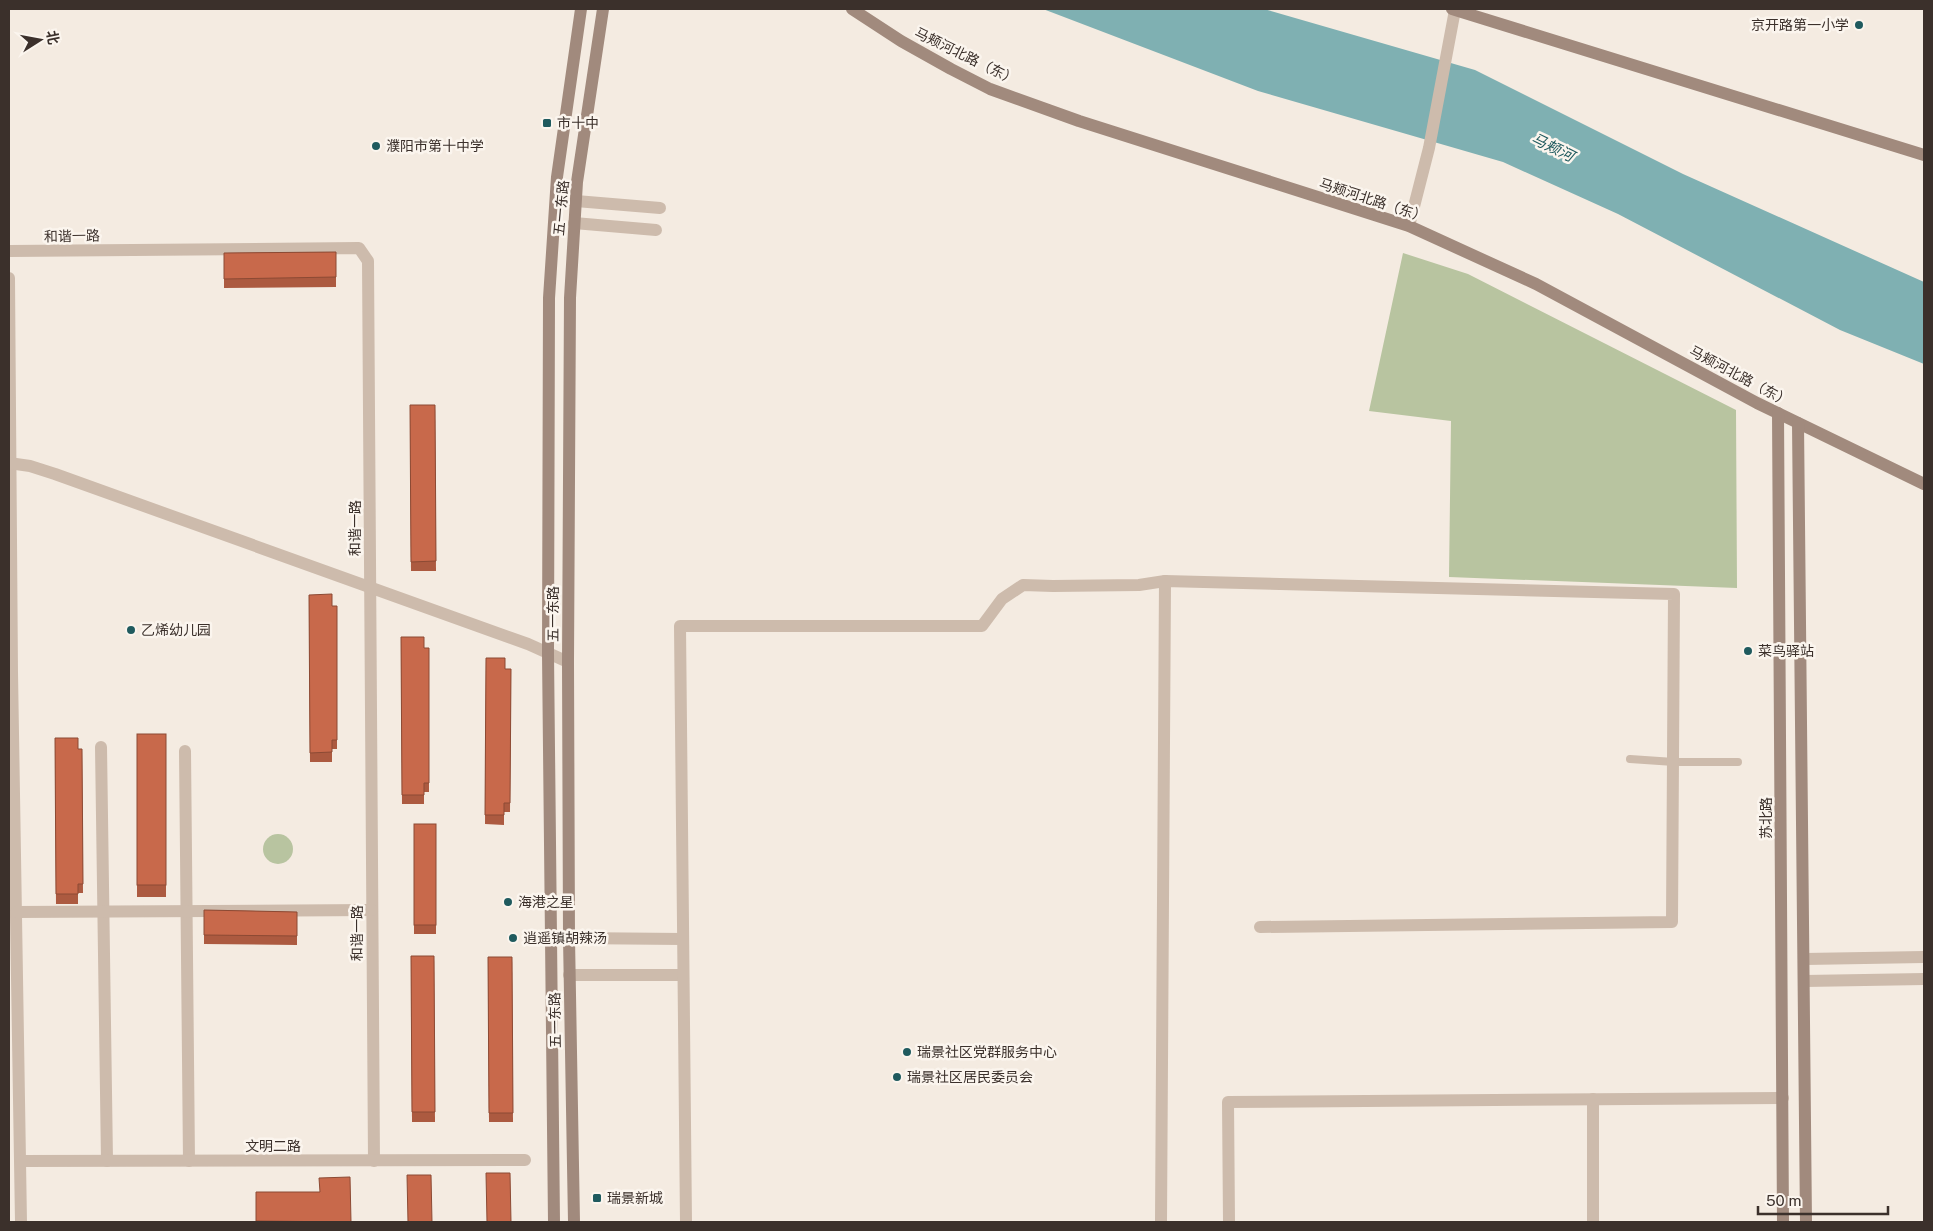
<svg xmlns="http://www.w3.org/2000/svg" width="1933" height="1231" font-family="'Public Sans','Noto Sans SC',sans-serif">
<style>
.green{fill:#b8c4a0}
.water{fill:#7fb0b2}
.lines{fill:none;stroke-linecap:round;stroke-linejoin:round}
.lane{stroke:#cdbbac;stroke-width:8}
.street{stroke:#cdbbac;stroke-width:12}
.secondary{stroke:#a18a7d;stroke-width:12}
.wall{fill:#ac5a40}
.building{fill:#c8694b;stroke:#8c4a34}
.poi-dot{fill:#1f5a5e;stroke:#fbf5ee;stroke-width:2}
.labels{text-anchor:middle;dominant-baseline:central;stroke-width:5;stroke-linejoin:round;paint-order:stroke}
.poi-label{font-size:14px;fill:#3b302b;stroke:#fbf5ee;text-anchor:start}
.street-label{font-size:14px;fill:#3b302b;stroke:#fbf5ee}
.water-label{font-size:15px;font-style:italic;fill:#1f5a5e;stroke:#fbf5ee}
</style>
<rect width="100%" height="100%" fill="#f4ebe1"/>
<g class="green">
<path d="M1403,253L1468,274L1736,410L1737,588L1449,577L1451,421L1369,411Z"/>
<circle cx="278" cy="849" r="15"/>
</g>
<path class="water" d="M1043,9H1264L1475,70L1683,174L1924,282V364L1840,330L1618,214L1503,162L1258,91Z"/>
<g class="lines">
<path class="lane" d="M1630,759L1674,762H1738"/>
<g class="street">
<path d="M576,201L660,208"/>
<path d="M574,223L656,230"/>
<path d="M1409,226L1429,148L1455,10"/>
<path d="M9,251L359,248L368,261L374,1161"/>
<path d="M9,278L12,672L21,1222"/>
<path d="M9,463L30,466L55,474L528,644L568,662"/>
<path d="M101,747L107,1161"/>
<path d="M185,751L189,1161"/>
<path d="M16,912L372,910"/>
<path d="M569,938L683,939"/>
<path d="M1805,959L1924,957"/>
<path d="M569,975H683"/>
<path d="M1805,981L1924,979"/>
<path d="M1593,1099V1222"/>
<path d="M21,1161L525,1160"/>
<path d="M686,1222L680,626H982L1002,599L1023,585L1053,586L1139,585L1165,581L1674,594L1672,922L1260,927"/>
<path d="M1161,1222L1165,581"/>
<path d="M1229,1222L1228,1102L1783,1098"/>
</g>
<g class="secondary">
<path d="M852,9L901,41L951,69L990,89L1079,121L1409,226L1536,284L1757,403L1924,484"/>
<path d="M1452,9L1924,155"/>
<path d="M1778,413L1783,1222"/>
<path d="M1798,423L1806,1222"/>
<path d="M554,1222L548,654L549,298L557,177L581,9"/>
<path d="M574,1222L569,938L568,662L570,298L577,182L603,9"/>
</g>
</g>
<g class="wall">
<path d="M336,252V287L224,288V253Z"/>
<path d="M410,405H435L436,571H411Z"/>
<path d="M309,595L332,606H337V749H332V762H310Z"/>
<path d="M401,637L424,648H429V792H424V804H402Z"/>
<path d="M486,658L505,669H511L510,812H504V825L485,824Z"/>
<rect x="137" y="734" width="29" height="163"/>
<path d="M55,738L78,749H82L83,893H78V904H56Z"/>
<rect x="414" y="824" width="22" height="110"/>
<path d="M204,910L297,912V945L204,944Z"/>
<path d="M411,956H434L435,1122H412Z"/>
<path d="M488,957H512L513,1122H489Z"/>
<path d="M256,1192L351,1222H256Z"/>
</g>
<g class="building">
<path d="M336,252V277L224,279V253Z"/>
<path d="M410,405H435L436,561L411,562Z"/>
<path d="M332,594V606H337V740H332V752L310,753L309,595Z"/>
<path d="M401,637H424V648H429V783H424V795H402Z"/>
<path d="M486,658H505V669H511L510,803H504V815H485Z"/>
<rect x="137" y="734" width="29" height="151"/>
<path d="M55,738H78V749H82L83,884H78V894H56Z"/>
<rect x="414" y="824" width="22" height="101"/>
<path d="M204,910L297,912V936L204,935Z"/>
<path d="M411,956H434L435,1112H412Z"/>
<path d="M488,957H512L513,1113H489Z"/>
<path d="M486,1173H510L511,1222H487Z"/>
<path d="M407,1175H431L432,1222H408Z"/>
<path d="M350,1177L351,1222L256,1221V1192H320L319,1178Z"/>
</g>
<g class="poi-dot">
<circle cx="1859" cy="25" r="5"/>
<rect x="542" y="118" width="10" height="10" rx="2.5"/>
<circle cx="376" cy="146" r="5"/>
<circle cx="131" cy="630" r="5"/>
<circle cx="1748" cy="651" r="5"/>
<circle cx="508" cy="902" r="5"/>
<circle cx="513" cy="938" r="5"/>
<circle cx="907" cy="1052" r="5"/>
<circle cx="897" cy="1077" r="5"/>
<rect x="592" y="1193" width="10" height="10" rx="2.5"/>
</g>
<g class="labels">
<g class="poi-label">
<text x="1849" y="25" text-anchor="end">京开路第一小学</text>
<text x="557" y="123">市十中</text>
<text x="386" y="146">濮阳市第十中学</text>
<text x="141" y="630">乙烯幼儿园</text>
<text x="1758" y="651">菜鸟驿站</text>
<text x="518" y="902">海港之星</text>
<text x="523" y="938">逍遥镇胡辣汤</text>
<text x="917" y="1052">瑞景社区党群服务中心</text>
<text x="907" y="1077">瑞景社区居民委员会</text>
<text x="607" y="1198">瑞景新城</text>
</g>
<g class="street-label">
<text transform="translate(966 56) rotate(26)">马颊河北路（东）</text>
<text transform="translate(1373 200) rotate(18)">马颊河北路（东）</text>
<text transform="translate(561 208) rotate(-85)">五一东路</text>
<text transform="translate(72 236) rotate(-1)">和谐一路</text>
<text transform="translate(1740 376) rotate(28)">马颊河北路（东）</text>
<text transform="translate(355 528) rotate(-90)">和谐一路</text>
<text transform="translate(553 614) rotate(-90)">五一东路</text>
<text transform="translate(1766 818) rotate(-90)">苏北路</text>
<text transform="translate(357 933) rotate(-90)">和谐一路</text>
<text transform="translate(555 1020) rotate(-91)">五一东路</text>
<text x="273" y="1146">文明二路</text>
</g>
<g class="water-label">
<text transform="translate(1553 147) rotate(26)">马颊河</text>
</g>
</g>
<rect width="1933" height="1231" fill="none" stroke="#3b302b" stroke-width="20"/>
<g transform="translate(40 40) rotate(79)" stroke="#fbf5ee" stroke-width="4" paint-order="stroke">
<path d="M0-4L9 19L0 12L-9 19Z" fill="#3b302b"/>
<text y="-8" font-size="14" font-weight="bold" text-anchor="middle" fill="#3b302b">北</text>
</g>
<path d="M1758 1206v8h130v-8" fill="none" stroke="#3b302b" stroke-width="2.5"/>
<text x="1766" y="1206" font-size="15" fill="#3b302b" stroke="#fbf5ee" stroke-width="4" paint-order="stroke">50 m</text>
</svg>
